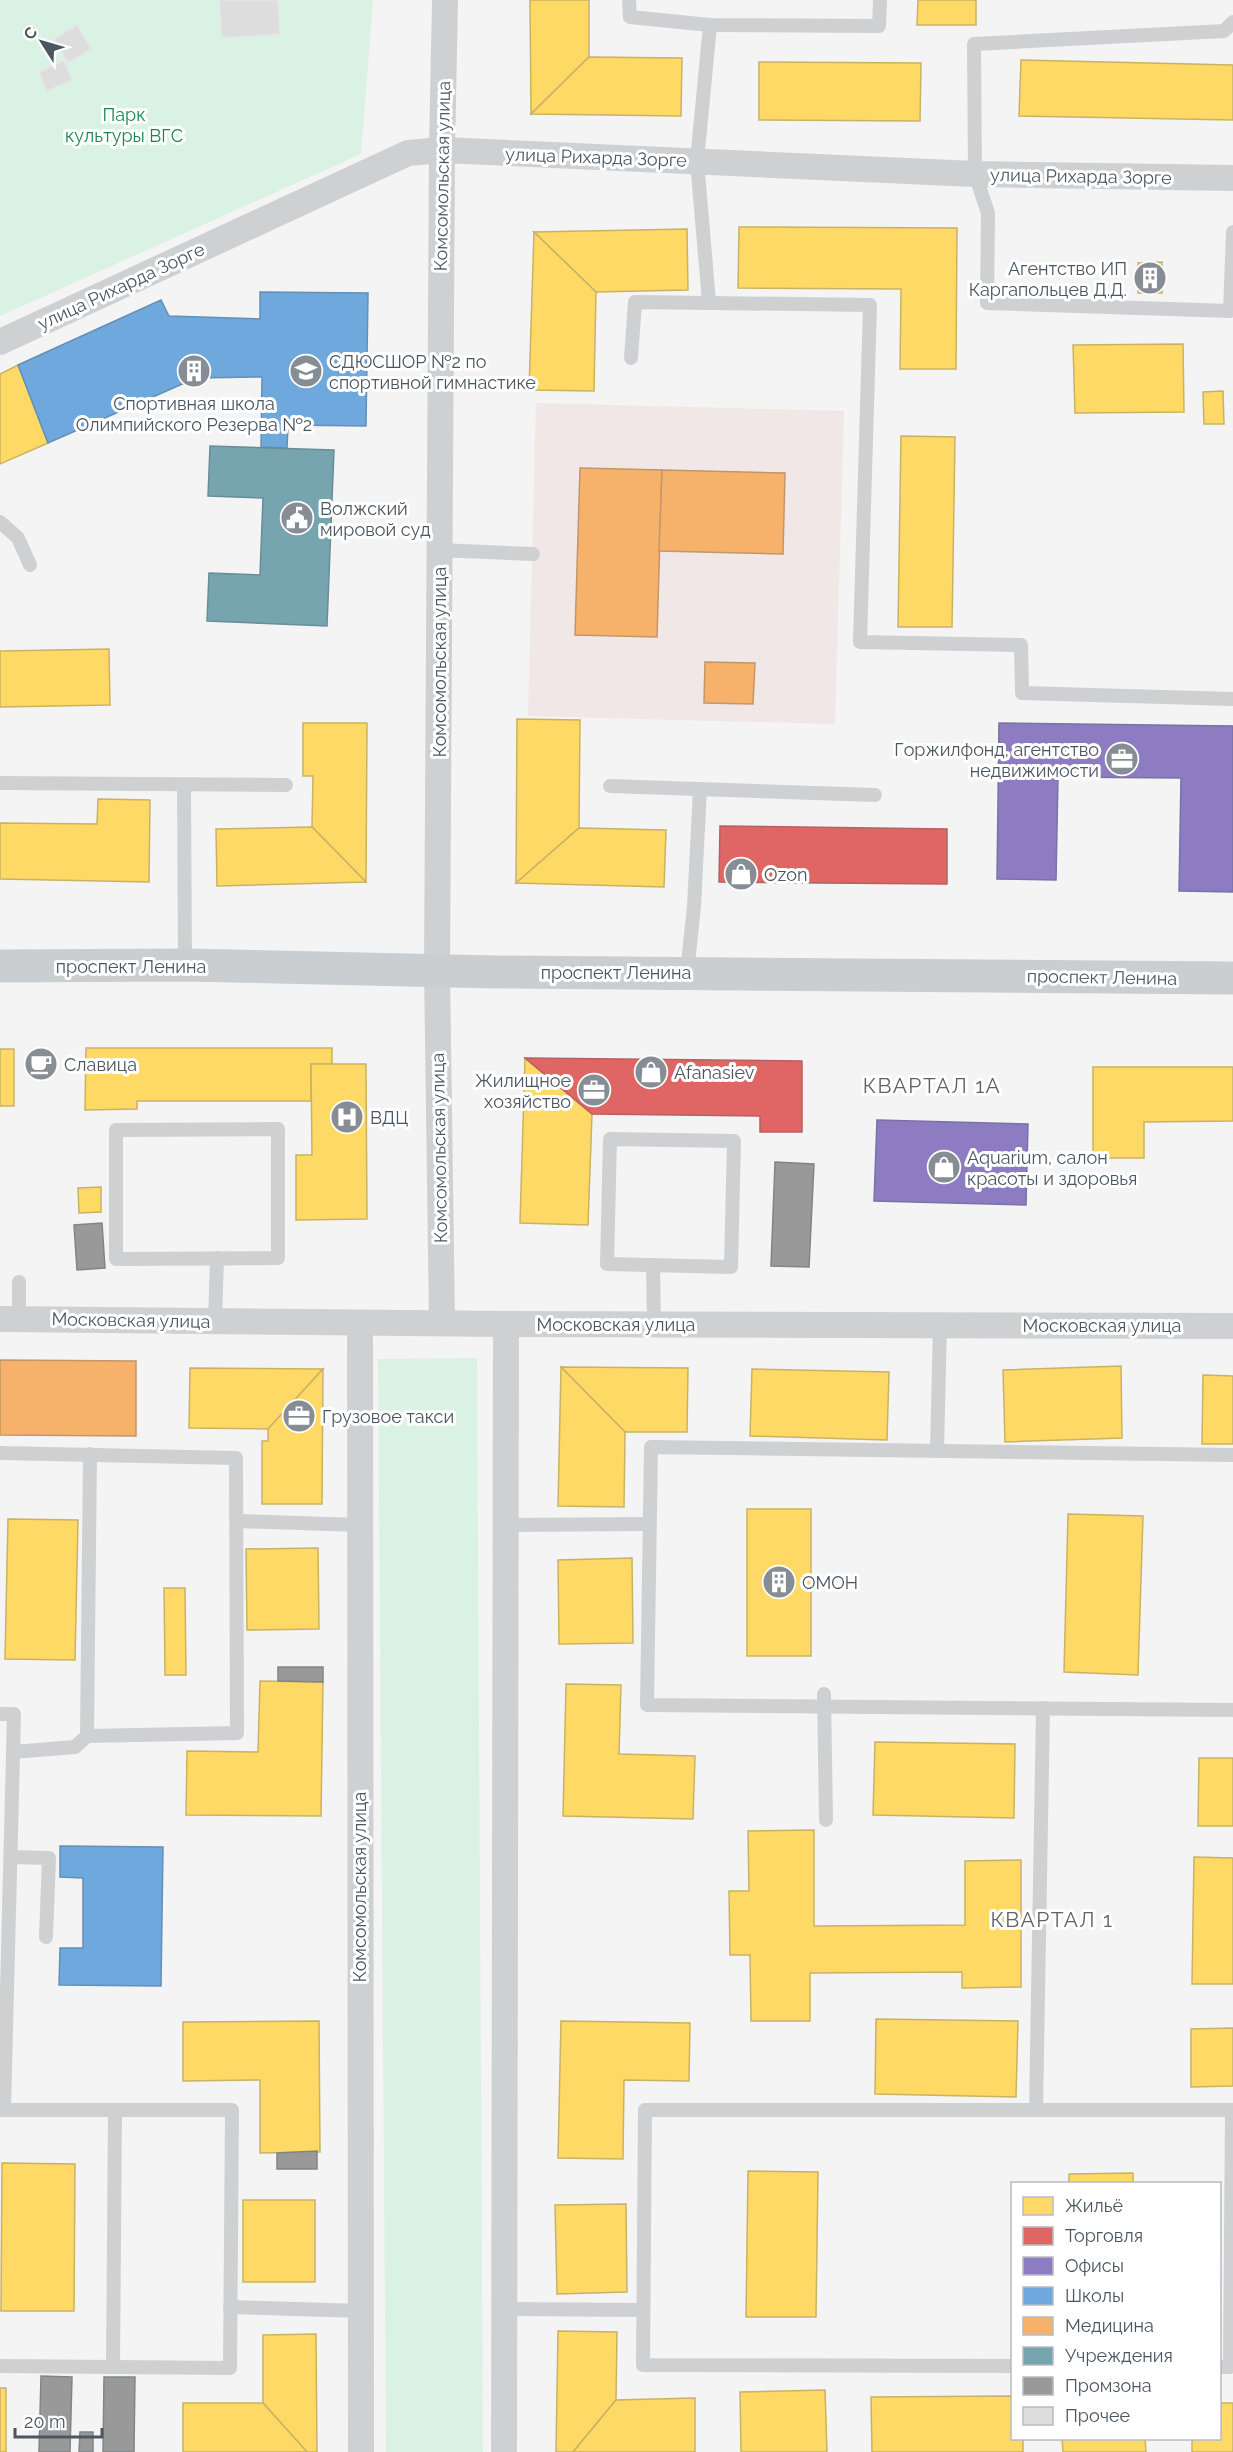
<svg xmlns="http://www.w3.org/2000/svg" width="1233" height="2452" font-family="Raleway,sans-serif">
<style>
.medical{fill:#f1e7e6}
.green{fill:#d9f2e3}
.homes{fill:#ffd966;stroke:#c9b264;stroke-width:1.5}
.shops{fill:#e06666;stroke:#b36164;stroke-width:1.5}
.offices{fill:#8e7cc3;stroke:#7a71a6;stroke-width:1.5}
.schools{fill:#6fa8dc;stroke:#648fb7;stroke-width:1.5}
.health{fill:#f6b26b;stroke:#c29668;stroke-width:1.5}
.public{fill:#76a5af;stroke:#698d98;stroke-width:1.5}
.industry{fill:#999;stroke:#818588;stroke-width:1.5}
.building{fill:#ddddde;stroke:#e5e6e7;stroke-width:1.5}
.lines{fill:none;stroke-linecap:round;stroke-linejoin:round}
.service{stroke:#ced0d2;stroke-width:14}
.minor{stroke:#ced0d2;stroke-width:26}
.primary{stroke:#caced1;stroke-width:33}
.labels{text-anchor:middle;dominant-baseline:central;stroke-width:6;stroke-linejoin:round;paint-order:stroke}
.park-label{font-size:18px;fill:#17864f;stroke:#fff}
.street-label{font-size:18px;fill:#4a5661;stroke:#fff}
.poi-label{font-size:18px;fill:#4a5661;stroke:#fff;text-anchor:start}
.quarter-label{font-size:21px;letter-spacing:1.5px;fill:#5f6368;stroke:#fff}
</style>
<rect width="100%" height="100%" fill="#f4f4f4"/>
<path class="medical" d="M536,403L844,411L835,724L528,716Z"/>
<g class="green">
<path d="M0,0H373L361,154L0,316Z"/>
<path d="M477,1358L483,2452H386L378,1359Z"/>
</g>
<g class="homes">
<path d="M530,0H589V57L531,114Z"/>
<path d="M918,0H976V25H917Z"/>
<path d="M589,57L682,58L681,116L531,114Z"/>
<path d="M1021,60L1233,65V120L1019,116Z"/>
<path d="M759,62L921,63L920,121L759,120Z"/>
<path d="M739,227L957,228L956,369H900L901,289L738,288Z"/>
<path d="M687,229L688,290L596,292L534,232Z"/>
<path d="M534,232L596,292L594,391L529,390Z"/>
<path d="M1162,262V293H1138V263Z"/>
<path d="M1183,344L1184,412L1075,413L1073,345Z"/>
<path d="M18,365L48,443L0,464V374Z"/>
<path d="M1223,391L1224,424H1204L1203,392Z"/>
<path d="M901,436L955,437L952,627H898Z"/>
<path d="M109,649L110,705L0,707V651Z"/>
<path d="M517,719L580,720L579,828L516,883Z"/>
<path d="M303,723H367L366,882L312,827L313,776H303Z"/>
<path d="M98,799L150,800L149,882L0,879V823L97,824Z"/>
<path d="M312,827L366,882L217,886L216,829Z"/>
<path d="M579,828L666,830L664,887L516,883Z"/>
<path d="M86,1048H332V1064H311V1101H137V1109L85,1110Z"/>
<rect x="0" y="1049" width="14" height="57"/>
<path d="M525,1058L592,1114L588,1225L520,1223Z"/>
<path d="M311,1064H366L367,1219L296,1220V1155H312Z"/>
<path d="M1093,1067H1233V1121L1144,1122V1158H1093Z"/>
<path d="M101,1187V1212L79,1213L78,1188Z"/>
<path d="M1121,1366L1122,1438L1005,1442L1003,1370Z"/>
<path d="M561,1367L688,1368L687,1432H625Z"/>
<path d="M561,1367L625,1432L624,1507L558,1506Z"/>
<path d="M190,1368L323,1369L268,1429L189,1428Z"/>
<path d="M323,1369L322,1504H262V1441H268V1429Z"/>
<path d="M752,1369L889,1372L887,1440L750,1436Z"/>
<path d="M1203,1375L1233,1376V1444H1202Z"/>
<rect x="747" y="1509" width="64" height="147"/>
<path d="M1068,1514L1143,1516L1138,1675L1064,1672Z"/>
<path d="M8,1519L78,1520L75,1660L5,1659Z"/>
<path d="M318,1548L319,1629L247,1630L246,1549Z"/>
<path d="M632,1558L633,1643L559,1644L558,1560Z"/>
<path d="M164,1588H185L186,1675H165Z"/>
<path d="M260,1681L323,1682L321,1816L186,1815L187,1751L258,1752Z"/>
<path d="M566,1684L621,1685L619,1754L695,1756L693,1819L563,1816Z"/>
<path d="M875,1742L1015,1744L1014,1818L873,1815Z"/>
<path d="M1199,1758H1233V1826H1198Z"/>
<path d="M814,1830V1926L965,1925V1861L1021,1860V1987L962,1988V1972L810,1973V2021H751L750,1955H730L729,1891H749L748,1831Z"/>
<path d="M1194,1857L1233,1858V1984H1192Z"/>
<path d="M876,2019L1018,2021L1016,2097L875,2094Z"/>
<path d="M319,2021L320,2152L260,2153V2080L183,2081V2022Z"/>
<path d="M561,2021L690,2023L689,2081L624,2080L623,2159L558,2158Z"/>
<path d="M1233,2028V2086L1191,2087V2029Z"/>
<path d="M2,2163L75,2164L74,2311H1Z"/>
<path d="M748,2171L818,2172L816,2317H746Z"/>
<path d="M1133,2173V2184H1069V2174Z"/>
<rect x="243" y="2200" width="72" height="82"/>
<path d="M626,2204L627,2292L557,2294L555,2205Z"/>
<path d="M558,2331L617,2332L616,2400L573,2452H556Z"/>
<path d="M316,2334L317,2452H307L263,2403V2335Z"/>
<rect x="0" y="2388" width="6" height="64"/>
<path d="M825,2390L827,2452H741L740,2392Z"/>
<path d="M1012,2396V2438H1023V2452H872L871,2397Z"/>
<path d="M695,2398V2452H573L616,2400Z"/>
<path d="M183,2403H263L307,2452H183Z"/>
<path d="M1220,2403H1233V2452H1192V2438H1220Z"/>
<path d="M1062,2438H1145L1146,2452H1063Z"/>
</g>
<g class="shops">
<path d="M720,826L947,829V884L719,882Z"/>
<path d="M52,1053L53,1074L31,1075L30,1054Z"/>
<path d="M525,1058L802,1061V1132H760V1116L592,1114Z"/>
</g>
<g class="offices">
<path d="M999,723L1233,726V892L1179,891L1181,778L1058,777L1056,880L997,879Z"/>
<path d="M877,1120L1028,1124L1026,1205L874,1201Z"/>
</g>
<g class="schools">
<path d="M260,292L368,293L366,426L288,425L287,448L261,447L262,377L196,378L48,443L18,365L161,300L169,316L260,319Z"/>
<path d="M60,1846L163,1847L161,1986L59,1985L60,1948H83V1878L60,1877Z"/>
</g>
<g class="health">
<path d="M580,468L662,470L657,637L575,635Z"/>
<path d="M662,470L785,473L783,554L659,551Z"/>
<path d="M705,662L755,663L753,704L704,703Z"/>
<path d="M0,1360L136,1361V1436L0,1435Z"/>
</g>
<path class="public" d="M210,446L334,450L327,626L207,621L209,573L260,575L263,498L208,496Z"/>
<g class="industry">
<path d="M775,1162L814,1164L809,1267L771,1266Z"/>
<path d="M102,1223L105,1268L77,1270L74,1225Z"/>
<path d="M278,1667H323V1682L278,1681Z"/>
<path d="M317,2151V2169H277V2153Z"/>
<path d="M41,2376L72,2377L70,2452H39Z"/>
<path d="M104,2377H135L134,2452H103Z"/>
<path d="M80,2432H93V2452H79Z"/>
</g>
<g class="building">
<path d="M219,0H278L280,34L222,38Z"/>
<path d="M77,25L91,49L68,63L54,39Z"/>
<path d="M64,61L72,80L47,91L39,72Z"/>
</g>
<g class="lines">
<g class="service">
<path d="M629,0L630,17L710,25L879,26L880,0"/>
<path d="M1233,22L1224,31L974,44L975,174L988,213L987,303L1230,311L1233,232"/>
<path d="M709,302L697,161L710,25"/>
<path d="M631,358L635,302L870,305L860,642L1021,645L1022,693L1233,699"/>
<path d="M0,522L18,538L30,565"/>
<path d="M439,550L533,554"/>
<path d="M0,783L286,785"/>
<path d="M184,785L185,965"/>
<path d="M610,786L875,795"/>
<path d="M687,973L694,906L700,789"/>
<path d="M278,1129V1258L116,1259V1130Z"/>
<path d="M610,1139L734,1141L731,1267L607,1264Z"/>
<path d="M653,1265L654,1324"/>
<path d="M19,1319V1282"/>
<path d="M215,1321L217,1258"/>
<path d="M937,1451L940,1325"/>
<path d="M0,1453L236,1458L237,1733L87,1736L75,1747L13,1752"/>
<path d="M1233,1455L651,1447L647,1705L1233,1710"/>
<path d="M237,1521L359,1525"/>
<path d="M506,1525L648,1524"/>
<path d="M824,1694L826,1820"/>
<path d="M0,1714H14L4,2110"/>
<path d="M87,1736L90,1454"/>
<path d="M11,1857L49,1858L46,1937"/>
<path d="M0,2110H232L230,2368L0,2366"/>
<path d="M1036,2110L1043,1708"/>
<path d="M230,2307L361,2311"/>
<path d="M504,2309L643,2310"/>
<path d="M1012,2366L643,2365L645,2110H1232L1230,2367H1220"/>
<path d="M113,2367L115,2110"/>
</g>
<g class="minor">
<path d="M0,342L408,153L442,150L975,174L1233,178"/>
<path d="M0,1319L506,1324L1233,1326"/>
<path d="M360,1323L361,2452"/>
<path d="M442,1323L437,969L442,150L445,0"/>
<path d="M504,2452L506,1324"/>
</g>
<path class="primary" d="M0,966L185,965L496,972L1233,978"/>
</g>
<defs>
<g id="building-disc" transform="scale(1.725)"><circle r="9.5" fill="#868d94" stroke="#fff"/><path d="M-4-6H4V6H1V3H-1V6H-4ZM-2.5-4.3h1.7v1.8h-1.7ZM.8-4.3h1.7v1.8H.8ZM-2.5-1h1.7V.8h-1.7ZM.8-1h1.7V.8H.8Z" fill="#fff"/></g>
<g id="school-disc" transform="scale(1.725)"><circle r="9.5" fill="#868d94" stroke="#fff"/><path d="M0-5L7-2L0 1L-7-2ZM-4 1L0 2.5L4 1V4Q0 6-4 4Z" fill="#fff"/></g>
<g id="civic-disc" transform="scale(1.725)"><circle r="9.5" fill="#868d94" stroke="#fff"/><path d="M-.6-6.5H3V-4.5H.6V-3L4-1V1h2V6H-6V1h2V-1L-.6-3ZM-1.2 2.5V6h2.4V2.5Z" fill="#fff"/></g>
<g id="office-disc" transform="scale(1.725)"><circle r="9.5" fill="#868d94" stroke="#fff"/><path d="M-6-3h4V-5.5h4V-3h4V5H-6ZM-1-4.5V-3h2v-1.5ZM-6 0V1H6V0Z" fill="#fff"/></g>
<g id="shop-disc" transform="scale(1.725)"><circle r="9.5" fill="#868d94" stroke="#fff"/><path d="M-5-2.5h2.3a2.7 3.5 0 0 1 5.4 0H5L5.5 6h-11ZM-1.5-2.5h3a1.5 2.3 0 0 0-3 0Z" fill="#fff"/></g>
<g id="cafe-disc" transform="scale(1.725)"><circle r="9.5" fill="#868d94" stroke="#fff"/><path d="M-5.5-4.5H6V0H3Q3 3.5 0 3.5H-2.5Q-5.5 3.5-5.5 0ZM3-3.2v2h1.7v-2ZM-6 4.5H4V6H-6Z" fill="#fff"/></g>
<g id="hospital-disc" transform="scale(1.725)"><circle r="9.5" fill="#868d94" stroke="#fff"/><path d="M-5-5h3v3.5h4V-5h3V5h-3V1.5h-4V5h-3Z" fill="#fff"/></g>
</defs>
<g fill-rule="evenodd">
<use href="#building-disc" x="1150" y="278"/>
<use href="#building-disc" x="194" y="371"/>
<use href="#school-disc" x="306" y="371"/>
<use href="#civic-disc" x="297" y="518"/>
<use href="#office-disc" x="1122" y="759"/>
<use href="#shop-disc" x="741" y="874"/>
<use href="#cafe-disc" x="41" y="1064"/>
<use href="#shop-disc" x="651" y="1072"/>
<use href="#office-disc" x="594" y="1090"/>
<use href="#hospital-disc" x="347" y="1117"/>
<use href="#shop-disc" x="944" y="1167"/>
<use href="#office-disc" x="299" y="1416"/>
<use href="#building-disc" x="779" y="1582"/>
</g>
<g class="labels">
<g class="park-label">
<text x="124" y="114">Парк<tspan x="124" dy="21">культуры ВГС</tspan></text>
</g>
<g class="street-label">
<text transform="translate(596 157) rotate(2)">улица Рихарда Зорге</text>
<text transform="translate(442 176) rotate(-89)">Комсомольская улица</text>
<text transform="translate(1081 176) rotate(1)">улица Рихарда Зорге</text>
<text transform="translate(121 286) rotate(-25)">улица Рихарда Зорге</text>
<text transform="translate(439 662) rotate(-90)">Комсомольская улица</text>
<text x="131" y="966">проспект Ленина</text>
<text x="616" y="972">проспект Ленина</text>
<text transform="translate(1102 977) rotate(1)">проспект Ленина</text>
<text transform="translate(439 1148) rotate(-91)">Комсомольская улица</text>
<text transform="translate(131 1320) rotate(1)">Московская улица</text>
<text x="616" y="1324">Московская улица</text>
<text x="1102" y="1325">Московская улица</text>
<text transform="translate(359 1887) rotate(-90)">Комсомольская улица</text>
</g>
<g class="poi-label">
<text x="1127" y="268" text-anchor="end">Агентство ИП<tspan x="1127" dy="21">Каргапольцев Д.Д.</tspan></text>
<text x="329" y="361">СДЮСШОР №2 по<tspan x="329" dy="21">спортивной гимнастике</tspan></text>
<text x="194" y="403" text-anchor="middle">Спортивная школа<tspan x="194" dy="21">Олимпийского Резерва №2</tspan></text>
<text x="320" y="508">Волжский<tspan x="320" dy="21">мировой суд</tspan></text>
<text x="1099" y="749" text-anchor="end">Горжилфонд, агентство<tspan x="1099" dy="21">недвижимости</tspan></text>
<text x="764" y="874">Ozon</text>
<text x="64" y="1064">Славица</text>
<text x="674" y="1072">Afanasiev</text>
<text x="571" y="1080" text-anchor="end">Жилищное<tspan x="571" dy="21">хозяйство</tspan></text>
<text x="370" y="1117">ВДЦ</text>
<text x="967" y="1157">Aquarium, салон<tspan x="967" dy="21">красоты и здоровья</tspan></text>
<text x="322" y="1416">Грузовое такси</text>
<text x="802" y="1582">ОМОН</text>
</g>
<g class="quarter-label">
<text x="932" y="1085">КВАРТАЛ 1А</text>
<text x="1052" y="1919">КВАРТАЛ 1</text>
</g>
</g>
<rect x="1011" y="2182" width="210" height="258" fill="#ffffff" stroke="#b7bbc0" stroke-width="1.5"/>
<rect x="1023" y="2197" width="30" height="18" fill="#ffd966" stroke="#b7bbc0" stroke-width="1.5"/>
<text x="1065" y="2212" font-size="18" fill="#4a5661">Жильё</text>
<rect x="1023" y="2227" width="30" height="18" fill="#e06666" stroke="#b7bbc0" stroke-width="1.5"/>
<text x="1065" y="2242" font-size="18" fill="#4a5661">Торговля</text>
<rect x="1023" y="2257" width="30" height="18" fill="#8e7cc3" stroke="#b7bbc0" stroke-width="1.5"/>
<text x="1065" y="2272" font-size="18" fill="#4a5661">Офисы</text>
<rect x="1023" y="2287" width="30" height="18" fill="#6fa8dc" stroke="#b7bbc0" stroke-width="1.5"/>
<text x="1065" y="2302" font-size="18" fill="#4a5661">Школы</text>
<rect x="1023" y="2317" width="30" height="18" fill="#f6b26b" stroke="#b7bbc0" stroke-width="1.5"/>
<text x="1065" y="2332" font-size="18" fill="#4a5661">Медицина</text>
<rect x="1023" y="2347" width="30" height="18" fill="#76a5af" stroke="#b7bbc0" stroke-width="1.5"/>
<text x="1065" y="2362" font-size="18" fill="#4a5661">Учреждения</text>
<rect x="1023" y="2377" width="30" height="18" fill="#999999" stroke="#b7bbc0" stroke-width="1.5"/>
<text x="1065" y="2392" font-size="18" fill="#4a5661">Промзона</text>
<rect x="1023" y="2407" width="30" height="18" fill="#ddddde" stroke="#b7bbc0" stroke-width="1.5"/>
<text x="1065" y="2422" font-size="18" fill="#4a5661">Прочее</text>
<g transform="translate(42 42) rotate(307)" stroke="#ffffff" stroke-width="4.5" paint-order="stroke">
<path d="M0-4.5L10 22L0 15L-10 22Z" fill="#4a5661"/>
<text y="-9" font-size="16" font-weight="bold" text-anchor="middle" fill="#4a5661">С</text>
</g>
<path d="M15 2428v9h87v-9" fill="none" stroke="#4a5661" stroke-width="3"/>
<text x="24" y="2428" font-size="18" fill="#4a5661" stroke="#ffffff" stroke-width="4.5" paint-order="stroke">20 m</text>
</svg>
